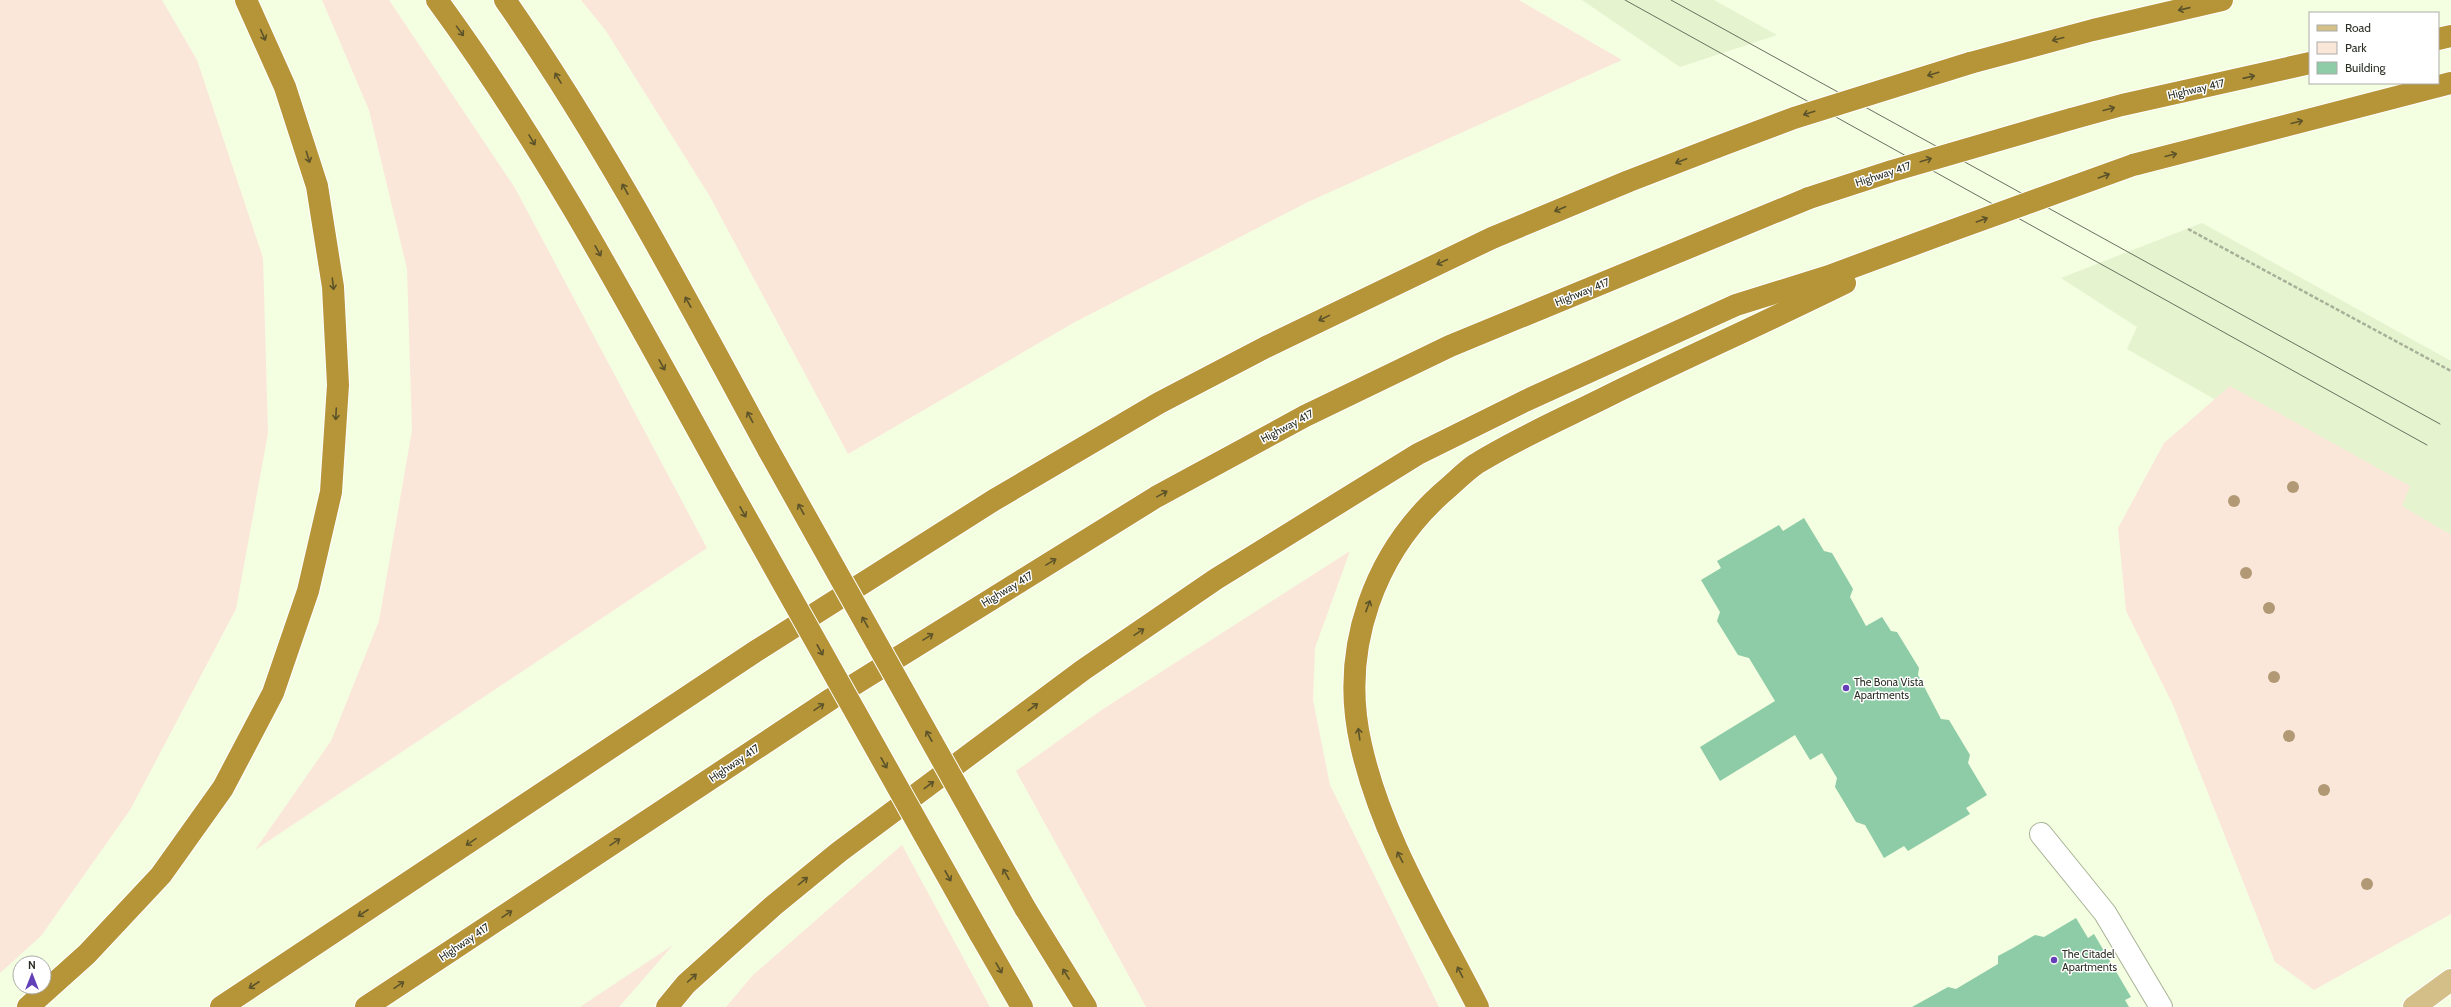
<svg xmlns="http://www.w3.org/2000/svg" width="2451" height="1007" font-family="Cabin,sans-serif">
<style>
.built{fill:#e6f3cf}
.green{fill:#fae7da}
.building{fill:#8dcca6}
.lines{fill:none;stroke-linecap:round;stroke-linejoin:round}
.minor-casing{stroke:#a8b296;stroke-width:24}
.major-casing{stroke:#fff;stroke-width:24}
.highway-casing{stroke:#fff;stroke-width:24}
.path{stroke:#a8b099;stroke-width:2.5;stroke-dasharray:4 2;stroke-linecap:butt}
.minor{stroke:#fff;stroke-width:22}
.major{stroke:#d3bf87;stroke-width:22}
.highway{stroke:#b59537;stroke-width:22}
.tram{stroke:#6a7060;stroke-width:1}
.highway-bridge-casing{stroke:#fff;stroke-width:24;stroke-linecap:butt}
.highway-bridge{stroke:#b59537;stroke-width:22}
.tree{fill:#b29975}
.oneway{stroke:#5c532b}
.poi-dot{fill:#6340b8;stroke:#fff;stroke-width:1.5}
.labels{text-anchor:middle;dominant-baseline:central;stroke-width:3;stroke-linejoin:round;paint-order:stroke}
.street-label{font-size:11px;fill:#2c3025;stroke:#fff}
.poi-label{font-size:11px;fill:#2c3025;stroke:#fff;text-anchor:start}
</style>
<rect width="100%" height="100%" fill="#f4fee1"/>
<g class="built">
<path d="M1582,0H1714L1777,35L1680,67Z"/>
<path d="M2202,223L2451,361V535L2127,349L2137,327L2061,278Z"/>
</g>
<g class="green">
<path d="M0,0H162L197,60L263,258L268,433L236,609L130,810L41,936L0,973Z"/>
<path d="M322,0H389L515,188L707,548L255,850L331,741L379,621L412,430L407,269L369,110Z"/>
<path d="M581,0H1519L1622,60L1308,202L1075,322L848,454L709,195L606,31Z"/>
<path d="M2230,386L2410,486L2402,506L2451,535V914L2314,990L2275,962L2173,705L2126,611L2118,528L2164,443Z"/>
<path d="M1350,551L1315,648L1313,700L1330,785L1439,1007H1146L1016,771L1103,709Z"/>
<path d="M902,845L990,1007H726L753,975Z"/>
<path d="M673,945L619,1007H580Z"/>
</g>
<g class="building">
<path d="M1804,518L1824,551L1832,553L1853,589L1850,597L1866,626L1882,617L1891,631L1897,632L1919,668L1918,675L1941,719L1949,720L1970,755L1968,763L1987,795L1966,808L1970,814L1908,851L1904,846L1884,858L1865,825L1856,822L1835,787L1837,778L1822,753L1810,760L1795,735L1720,781L1700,747L1775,701L1749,658L1738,655L1717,621L1720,612L1701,580L1721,568L1717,561L1779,525L1783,531Z"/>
<path d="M2076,918L2088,938L2094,934L2131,997L2125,1000L2129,1007H1912L1948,987L1956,989L1998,964V956L2013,948L2035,935L2044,937Z"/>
</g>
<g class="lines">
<g class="minor-casing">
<path id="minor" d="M2041,834L2105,913L2161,1007"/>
</g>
<g class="major-casing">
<path id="major" d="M2414,1007L2451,980"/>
</g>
<g class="highway-casing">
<g id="highway">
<path d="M437,0C547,150 634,315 724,478"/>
<path d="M505,0C605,143 686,298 769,451"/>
<path d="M2438,39L2451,36"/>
<path d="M1970,63L2093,30L2222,0"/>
<path d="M2071,119L2122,105L2310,63"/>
<path d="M2133,165L2451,83"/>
<path d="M1025,908L1086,1007"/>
<path d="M980,934L1022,1007"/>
<path d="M28,1007L87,954L161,875L223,788L273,693L308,591L331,492L338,385L333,287L317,186L285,87L246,0"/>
<path d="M221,1007L756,651L994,500L1159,403L1266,347L1492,238L1629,181L1717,147"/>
<path d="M366,1007L831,699L1156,497L1305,416L1450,346L1809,198"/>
<path d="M667,1007L686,984L773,906L839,852L1083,670L1216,579L1418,454L1525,401L1736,305L1829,276L1945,233"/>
<path d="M1478,1007C1435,922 1382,839 1361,745C1339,649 1374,550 1449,487C1458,479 1467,470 1476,464C1521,436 1571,415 1618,391C1694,354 1770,320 1845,283"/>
</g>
</g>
<path class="path" d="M2188,229L2451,371"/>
<use href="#minor" class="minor"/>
<use href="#major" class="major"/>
<use href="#highway" class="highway"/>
<g class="tram">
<path d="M1625,0L2427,445"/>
<path d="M1671,0L2440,424"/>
</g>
<g class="highway-bridge-casing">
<g id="highway-bridge">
<path d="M1717,147L1794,118L1970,63"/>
<path d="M1809,198L1892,171L2071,119"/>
<path d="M1945,233L2133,165"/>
<path d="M769,451L1025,908"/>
<path d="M724,478L980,934"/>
</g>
</g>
<use href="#highway-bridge" class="highway-bridge"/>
</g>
<g class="tree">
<circle cx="2293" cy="487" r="6"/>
<circle cx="2234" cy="501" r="6"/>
<circle cx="2246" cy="573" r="6"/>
<circle cx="2269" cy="608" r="6"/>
<circle cx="2274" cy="677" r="6"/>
<circle cx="2289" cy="736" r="6"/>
<circle cx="2324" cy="790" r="6"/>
<circle cx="2367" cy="884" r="6"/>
</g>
<defs><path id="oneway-shaft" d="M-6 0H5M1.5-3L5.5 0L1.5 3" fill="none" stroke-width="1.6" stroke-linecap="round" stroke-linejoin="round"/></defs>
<g class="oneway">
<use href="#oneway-shaft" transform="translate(2184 9) rotate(167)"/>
<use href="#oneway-shaft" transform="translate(460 31) rotate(54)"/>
<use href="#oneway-shaft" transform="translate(263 35) rotate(66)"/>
<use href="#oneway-shaft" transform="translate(2058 39) rotate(165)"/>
<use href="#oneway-shaft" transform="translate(1933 74) rotate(163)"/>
<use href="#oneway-shaft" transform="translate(2249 77) rotate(-13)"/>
<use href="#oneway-shaft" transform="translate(558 78) rotate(-121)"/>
<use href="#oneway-shaft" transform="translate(2109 109) rotate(-15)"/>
<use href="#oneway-shaft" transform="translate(1809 113) rotate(162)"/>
<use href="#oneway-shaft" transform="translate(2297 122) rotate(-14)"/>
<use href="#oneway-shaft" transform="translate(532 140) rotate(59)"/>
<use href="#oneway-shaft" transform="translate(2171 155) rotate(-14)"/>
<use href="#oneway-shaft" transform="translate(308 157) rotate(73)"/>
<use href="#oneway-shaft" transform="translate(1926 160) rotate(-17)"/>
<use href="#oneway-shaft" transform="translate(1681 161) rotate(159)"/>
<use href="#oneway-shaft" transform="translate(2104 176) rotate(-20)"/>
<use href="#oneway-shaft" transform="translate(625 189) rotate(-119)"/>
<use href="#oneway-shaft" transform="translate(1560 209) rotate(157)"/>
<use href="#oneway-shaft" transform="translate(1982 220) rotate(-20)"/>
<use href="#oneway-shaft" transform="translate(598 251) rotate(61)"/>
<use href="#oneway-shaft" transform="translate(1442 262) rotate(155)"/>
<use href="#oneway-shaft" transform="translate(333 284) rotate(83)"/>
<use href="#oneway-shaft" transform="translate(688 302) rotate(-119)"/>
<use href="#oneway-shaft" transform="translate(1324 318) rotate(154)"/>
<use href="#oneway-shaft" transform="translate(662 365) rotate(61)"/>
<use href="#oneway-shaft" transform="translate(336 414) rotate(93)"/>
<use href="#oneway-shaft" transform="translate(750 417) rotate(-118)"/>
<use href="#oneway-shaft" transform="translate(1162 494) rotate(-29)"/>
<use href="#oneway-shaft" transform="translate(801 509) rotate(-119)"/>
<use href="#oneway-shaft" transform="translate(743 512) rotate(61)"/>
<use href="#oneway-shaft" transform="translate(1051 562) rotate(-31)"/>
<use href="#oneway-shaft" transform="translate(1368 606) rotate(-69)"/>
<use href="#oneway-shaft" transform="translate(865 622) rotate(-119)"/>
<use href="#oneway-shaft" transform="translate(1139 632) rotate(-34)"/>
<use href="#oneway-shaft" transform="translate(928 637) rotate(-32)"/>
<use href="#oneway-shaft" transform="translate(820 650) rotate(61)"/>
<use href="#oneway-shaft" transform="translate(819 707) rotate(-34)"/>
<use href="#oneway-shaft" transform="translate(1033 707) rotate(-37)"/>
<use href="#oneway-shaft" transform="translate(1359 734) rotate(-98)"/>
<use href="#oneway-shaft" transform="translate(929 736) rotate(-119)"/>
<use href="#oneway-shaft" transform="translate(884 763) rotate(61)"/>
<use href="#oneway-shaft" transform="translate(929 785) rotate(-37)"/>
<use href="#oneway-shaft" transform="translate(471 842) rotate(146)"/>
<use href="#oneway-shaft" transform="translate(615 842) rotate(-34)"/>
<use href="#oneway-shaft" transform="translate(1400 857) rotate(-117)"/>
<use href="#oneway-shaft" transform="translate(1006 874) rotate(-119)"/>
<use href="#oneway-shaft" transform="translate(948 876) rotate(61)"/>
<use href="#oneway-shaft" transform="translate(803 881) rotate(-39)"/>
<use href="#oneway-shaft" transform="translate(363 913) rotate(147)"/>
<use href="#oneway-shaft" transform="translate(507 914) rotate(-34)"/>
<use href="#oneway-shaft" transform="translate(999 968) rotate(60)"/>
<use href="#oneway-shaft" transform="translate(1460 972) rotate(-117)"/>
<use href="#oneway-shaft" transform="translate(1066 974) rotate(-122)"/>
<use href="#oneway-shaft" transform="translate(692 978) rotate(-42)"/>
<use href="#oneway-shaft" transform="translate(254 985) rotate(147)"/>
<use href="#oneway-shaft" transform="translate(399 985) rotate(-34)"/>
</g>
<g class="poi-dot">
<circle cx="1846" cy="688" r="4"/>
<circle cx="2054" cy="960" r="4"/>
</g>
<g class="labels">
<g class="street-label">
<text transform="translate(2196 89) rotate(-13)">Highway 417</text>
<text transform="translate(1883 174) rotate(-18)">Highway 417</text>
<text transform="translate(1582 292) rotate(-22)">Highway 417</text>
<text transform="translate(1287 426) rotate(-28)">Highway 417</text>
<text transform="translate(1007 589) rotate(-31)">Highway 417</text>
<text transform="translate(734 763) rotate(-34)">Highway 417</text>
<text transform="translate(464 942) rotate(-34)">Highway 417</text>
</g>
<g class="poi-label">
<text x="1854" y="682">The Bona Vista<tspan x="1854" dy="13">Apartments</tspan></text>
<text x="2062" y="954">The Citadel<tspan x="2062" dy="13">Apartments</tspan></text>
</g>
</g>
<rect x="2309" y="12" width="130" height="72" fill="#ffffff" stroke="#abaca8"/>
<rect x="2317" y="25" width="20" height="6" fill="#d3bf87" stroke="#abaca8"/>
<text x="2345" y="32" font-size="12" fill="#2c3025">Road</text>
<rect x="2317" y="42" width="20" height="12" fill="#fae7da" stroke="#abaca8"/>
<text x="2345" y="52" font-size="12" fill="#2c3025">Park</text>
<rect x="2317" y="62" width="20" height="12" fill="#8dcca6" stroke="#abaca8"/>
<text x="2345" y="72" font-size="12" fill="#2c3025">Building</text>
<g transform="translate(32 975)"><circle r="19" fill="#ffffff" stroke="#abaca8"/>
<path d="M0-3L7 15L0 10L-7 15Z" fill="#6340b8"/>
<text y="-6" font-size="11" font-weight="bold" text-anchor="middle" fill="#2c3025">N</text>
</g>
</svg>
